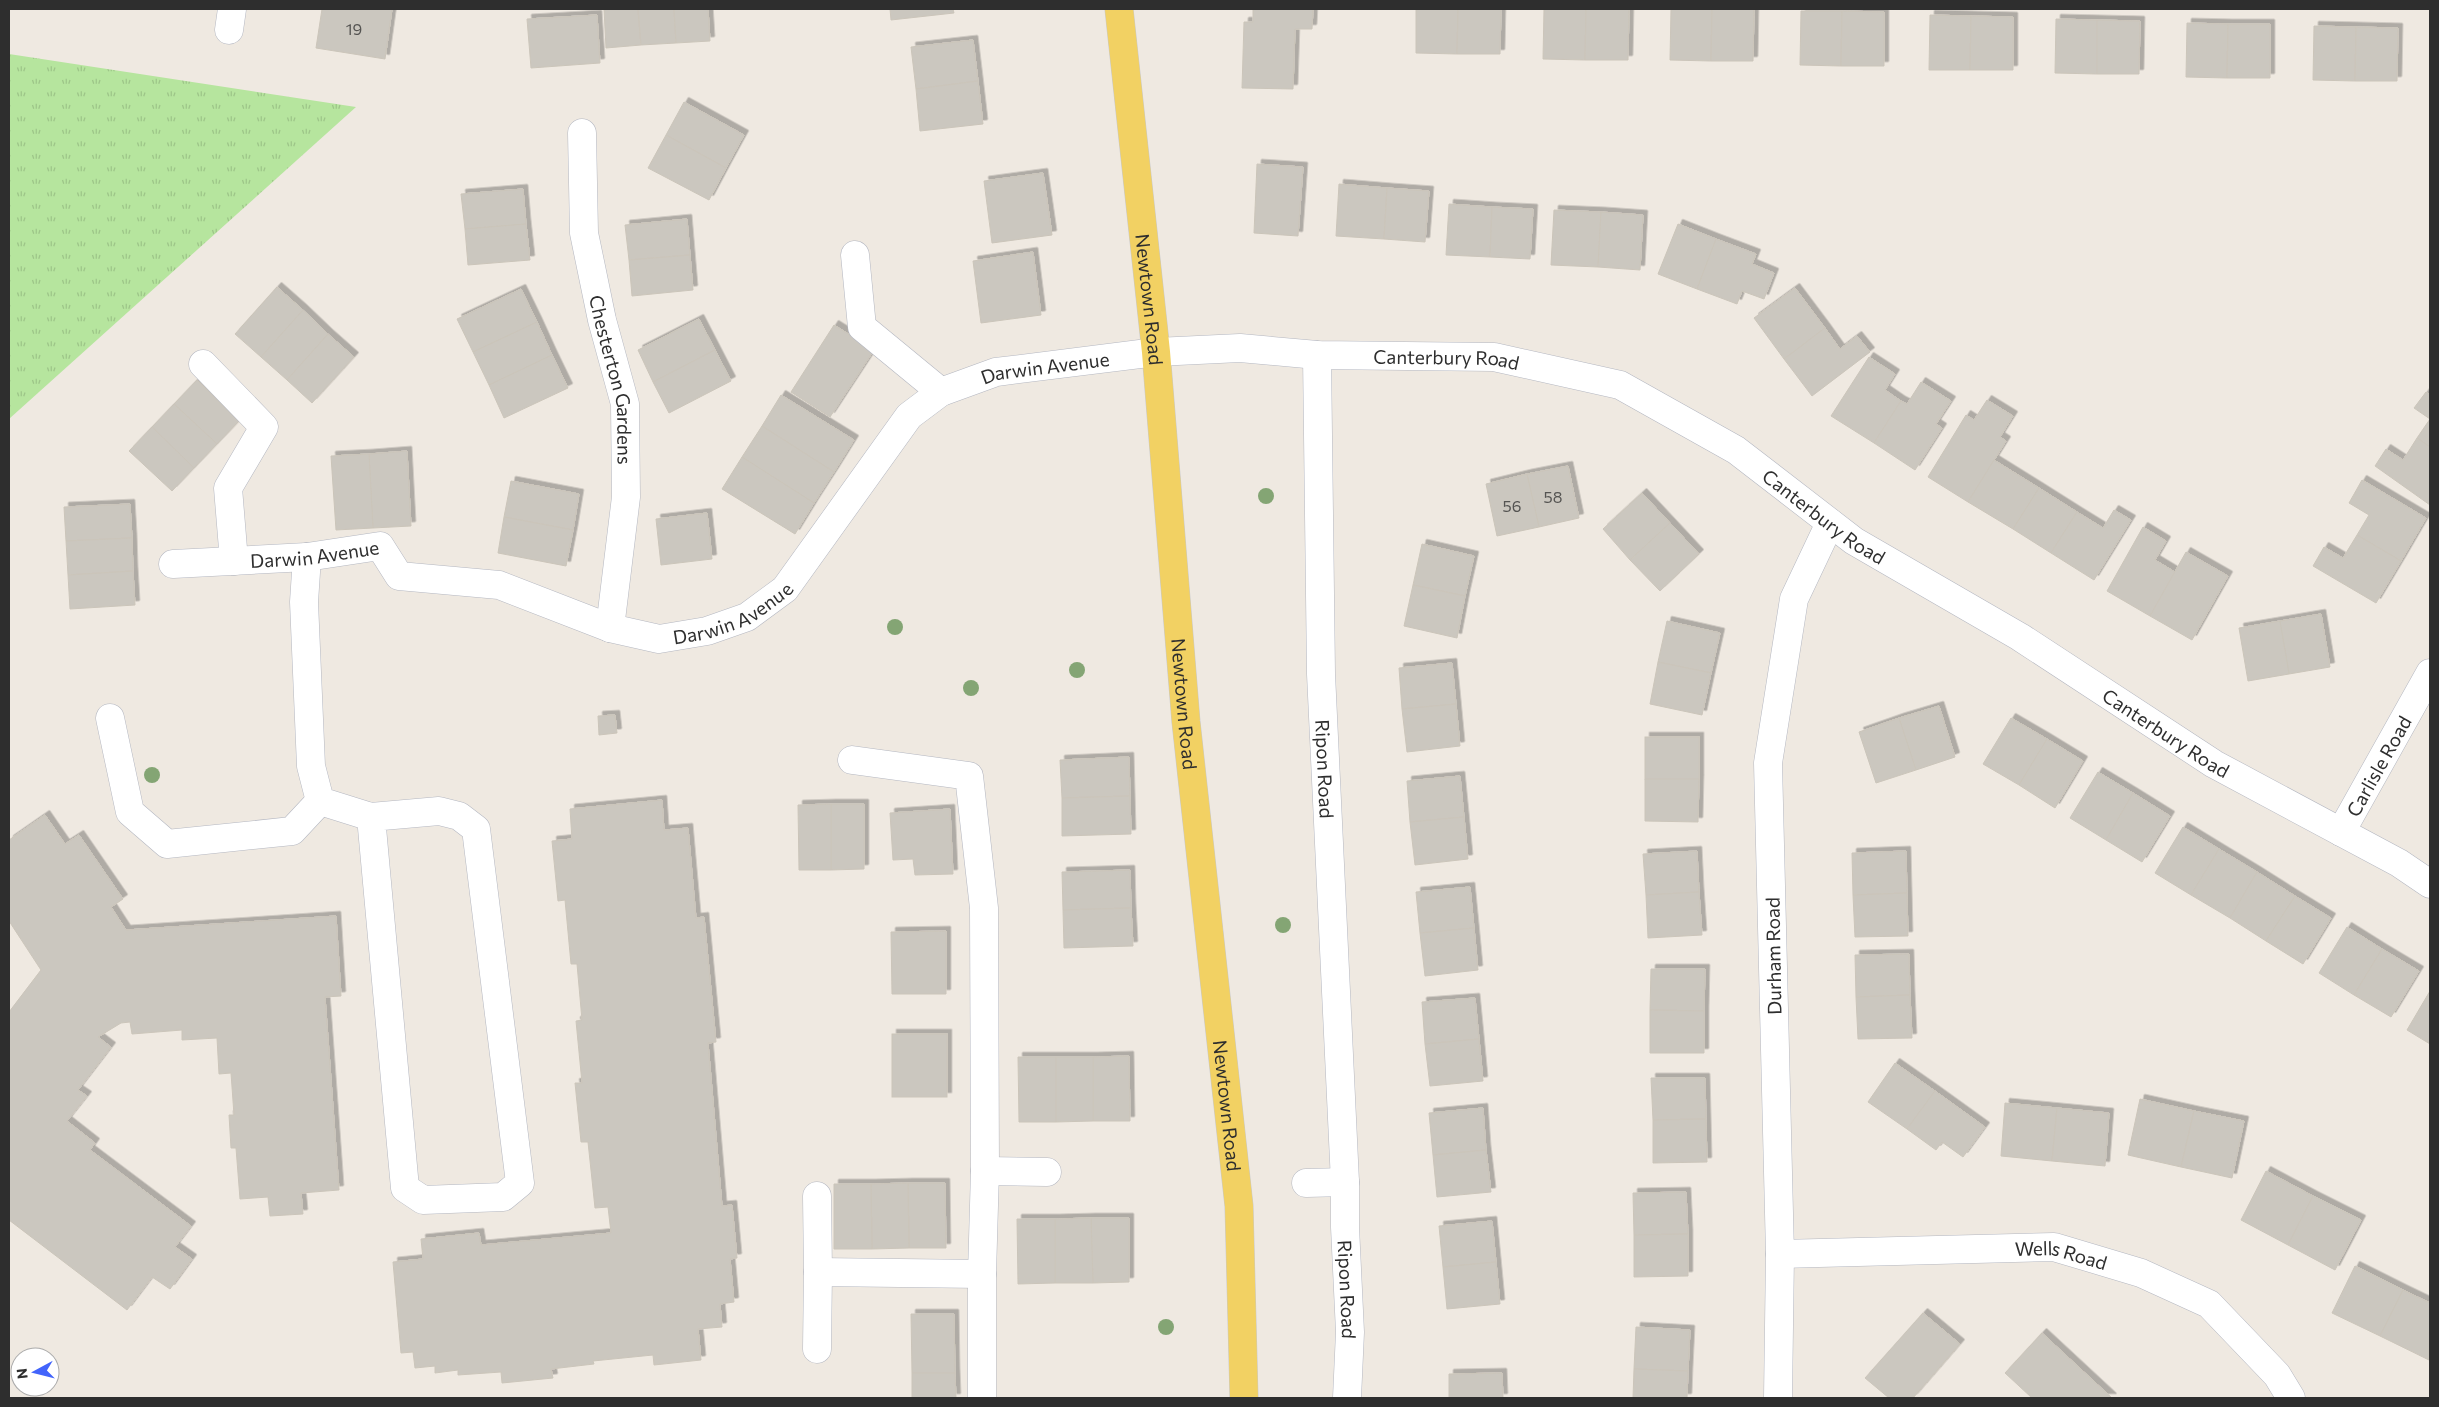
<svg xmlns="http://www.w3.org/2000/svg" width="2439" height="1407" font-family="Commissioner,sans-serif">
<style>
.grass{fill:url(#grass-tufts)}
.building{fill:#cbc7bf;stroke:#cbc5ba;filter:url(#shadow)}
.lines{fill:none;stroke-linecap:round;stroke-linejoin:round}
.minor-casing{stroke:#b4b7c1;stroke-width:29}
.major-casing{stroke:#c9c9c9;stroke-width:29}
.minor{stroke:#fff;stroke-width:28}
.major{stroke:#f2d163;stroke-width:28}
.tree{fill:#84a574}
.labels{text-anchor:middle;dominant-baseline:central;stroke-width:5;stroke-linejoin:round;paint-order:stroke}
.number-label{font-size:16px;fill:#555452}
.street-label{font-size:19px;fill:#2e2e2e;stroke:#fff}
</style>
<defs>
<pattern id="grass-tufts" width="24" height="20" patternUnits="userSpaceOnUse" patternTransform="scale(1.25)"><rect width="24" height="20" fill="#b6e59e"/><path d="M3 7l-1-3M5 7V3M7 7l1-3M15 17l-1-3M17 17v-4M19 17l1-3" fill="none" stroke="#9dc588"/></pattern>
<filter id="shadow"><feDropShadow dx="4.5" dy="-4.5" stdDeviation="0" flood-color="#0004"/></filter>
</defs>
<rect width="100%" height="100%" fill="#efe9e1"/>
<path class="grass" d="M9,54L356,107L9,419Z"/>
<g class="building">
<path d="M322,9H392L385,59L316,48Z"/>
<path d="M604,9H638L641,45L606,48Z"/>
<path d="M638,9H674L676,43L641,45Z"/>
<path d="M674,9H708L710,41L676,43Z"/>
<path d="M890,9H953L954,13L891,20Z"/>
<path d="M1253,9H1313L1312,29H1295L1293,89L1242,88L1244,22H1253Z"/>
<path d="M1416,9H1458L1457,54L1416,53Z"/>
<path d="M1458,9H1501L1500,54H1457Z"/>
<path d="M1544,9H1586L1585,60L1543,59Z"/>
<path d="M1586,9H1629L1628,60H1585Z"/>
<path d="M1671,9H1712L1711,61L1670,60Z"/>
<path d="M1712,9H1754L1753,61H1711Z"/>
<path d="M1801,11H1842L1841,66L1800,65Z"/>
<path d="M1842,11L1884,12V66H1841Z"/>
<path d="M597,15L600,63L531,68L527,19Z"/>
<path d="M1930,15L1971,16L1970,70H1929Z"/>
<path d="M1971,16L2013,17V70H1970Z"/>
<path d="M2056,19L2097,20V74L2055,73Z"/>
<path d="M2097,20L2140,21L2139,74H2097Z"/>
<path d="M2187,23L2228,24L2227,78L2186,77Z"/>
<path d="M2228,24H2270V78H2227Z"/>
<path d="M2314,26L2356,27L2355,81L2313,80Z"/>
<path d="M2356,27L2398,28L2397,81H2355Z"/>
<path d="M973,40L978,81L916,89L911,47Z"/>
<path d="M978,81L983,124L920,131L916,89Z"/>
<path d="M684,102L744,135L726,168L666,135Z"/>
<path d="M666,135L726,168L709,200L648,168Z"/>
<path d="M1257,164L1303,167L1298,236L1254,233Z"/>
<path d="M1043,173L1052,235L992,243L984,181Z"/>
<path d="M1339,184L1387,188L1384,239L1336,236Z"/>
<path d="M1387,188L1429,191L1425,242L1384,239Z"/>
<path d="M523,189L526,224L465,229L461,194Z"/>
<path d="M1449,204L1492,207L1490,257L1446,255Z"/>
<path d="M1492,207L1533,209L1530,259L1490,257Z"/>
<path d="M1554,210L1601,212L1598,267L1551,265Z"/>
<path d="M1601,212L1643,215L1640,270L1598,267Z"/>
<path d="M687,219L690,255L629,260L625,225Z"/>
<path d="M526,224L530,260L468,265L465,229Z"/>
<path d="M1678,224L1716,239L1697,289L1658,274Z"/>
<path d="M1716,239L1756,254L1752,264L1774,273L1764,299L1742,291L1737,304L1697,289Z"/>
<path d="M1033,252L1041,315L981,323L973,261Z"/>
<path d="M690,255L693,290L632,296L629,260Z"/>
<path d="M277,287L303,310L261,357L235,334Z"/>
<path d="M1795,288L1825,328L1784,359L1754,318Z"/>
<path d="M521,289L537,322L473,352L457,319Z"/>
<path d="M303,310L328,334L287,380L261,357Z"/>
<path d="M699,319L715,350L653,382L638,350Z"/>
<path d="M537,322L552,355L489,385L473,352Z"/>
<path d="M834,325L874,350L830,417L791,392Z"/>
<path d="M1825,328L1840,349L1857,336L1870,352L1812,396L1784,359Z"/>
<path d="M328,334L354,357L312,403L287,380Z"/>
<path d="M715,350L731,381L669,413L653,382Z"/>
<path d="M552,355L568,388L504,418L489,385Z"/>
<path d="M1869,357L1895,374L1885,390L1901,401L1874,443L1831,416Z"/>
<path d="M197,380L239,421L217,444L174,404Z"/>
<path d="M1921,382L1951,401L1936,424L1942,428L1915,470L1874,443L1901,401L1907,404Z"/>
<path d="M2426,392L2430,395V447L2417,438L2430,419L2414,408Z"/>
<path d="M781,395L854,440L834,472L762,426Z"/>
<path d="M1987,400L2013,416L2000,437L2006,441L1968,502L1928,477L1966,415L1974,420Z"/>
<path d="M174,404L217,444L194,468L152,427Z"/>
<path d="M762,426L834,472L814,503L742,457Z"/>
<path d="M152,427L194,468L172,491L129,451Z"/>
<path d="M2417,438L2430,447V505L2375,466L2386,449L2403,460Z"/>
<path d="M407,451L411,526L373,528L369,454Z"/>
<path d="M369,454L373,528L336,530L331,456Z"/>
<path d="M742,457L814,503L795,534L722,489Z"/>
<path d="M1994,460L2039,488L2013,529L1968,502Z"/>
<path d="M1568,466L1579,518L1539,527L1527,474Z"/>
<path d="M1527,474L1539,527L1497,536L1486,484Z"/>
<path d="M2362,480L2426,518L2401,561L2357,535L2369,515L2349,503Z"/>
<path d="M511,481L579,494L573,530L504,517Z"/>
<path d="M2039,488L2077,512L2051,553L2013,529Z"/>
<path d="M1642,493L1670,523L1630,560L1603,529Z"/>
<path d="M130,504L132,538L66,541L64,507Z"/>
<path d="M2114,510L2131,520L2094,580L2051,553L2077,512L2103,528Z"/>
<path d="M707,513L712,559L661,565L656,519Z"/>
<path d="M504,517L573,530L566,566L498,553Z"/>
<path d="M1670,523L1699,554L1660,591L1630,560Z"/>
<path d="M2143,527L2166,541L2155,560L2175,572L2150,616L2107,591Z"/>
<path d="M2357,535L2401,561L2376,603L2313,566L2324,547L2343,558Z"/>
<path d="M132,538L133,571L68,575L66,541Z"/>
<path d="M1422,544L1474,556L1465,596L1413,585Z"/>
<path d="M2186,552L2228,576L2192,640L2150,616Z"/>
<path d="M133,571L135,605L70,609L68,575Z"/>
<path d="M1413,585L1465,596L1457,638L1404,626Z"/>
<path d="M2321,614L2330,667L2289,674L2280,621Z"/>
<path d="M1667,621L1720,633L1711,673L1658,662Z"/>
<path d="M2280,621L2289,674L2248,681L2239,628Z"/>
<path d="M1658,662L1711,673L1702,715L1650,704Z"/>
<path d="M1452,663L1456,704L1402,709L1399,668Z"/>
<path d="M1456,704L1460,746L1407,752L1402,709Z"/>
<path d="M1939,706L1955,757L1916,770L1899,718Z"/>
<path d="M615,715L617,733L599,735L598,716Z"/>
<path d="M1899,718L1916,770L1876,783L1859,732Z"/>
<path d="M2011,718L2047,739L2019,785L1983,764Z"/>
<rect x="1645" y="737" width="54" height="42"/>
<path d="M2047,739L2083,761L2055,808L2019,785Z"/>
<path d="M1129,757L1130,796L1062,798L1060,760Z"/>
<path d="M2098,772L2133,793L2106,840L2070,818Z"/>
<path d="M1460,776L1464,817L1410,822L1407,781Z"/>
<path d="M1645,779H1699L1698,822L1645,821Z"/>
<path d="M2133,793L2170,816L2142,862L2106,840Z"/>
<path d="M1130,796L1131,834L1062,836V798Z"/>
<path d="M662,800L664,830L688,828L696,918L704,917L716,1042L708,1043L722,1206L732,1205L737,1258L730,1259L734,1302L720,1304L722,1327L698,1329L701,1360L654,1365L653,1355L593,1361L594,1364L551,1369L553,1378L502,1383L501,1372L458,1375V1370L435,1373V1366L415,1368L413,1352L401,1353L393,1262L423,1259L421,1239L479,1233L481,1245L611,1233L608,1207L595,1208L588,1142H581L575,1083H582L576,1021L582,1020L577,964H571L565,900L558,901L552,841L572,839L570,809Z"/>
<path d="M831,804H864V869L831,870Z"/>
<path d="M831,804V870H799L798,805Z"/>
<path d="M950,809L953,874L915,875L913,859L893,860L890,813Z"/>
<path d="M45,815L65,844L79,835L123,899L111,907L126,930L336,916L341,996L325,997L339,1190L301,1193L303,1214L270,1216L268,1197L240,1199L236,1148H231L229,1115H234L231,1073L219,1074L217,1038L182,1040V1030L132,1034L130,1022L121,1023L98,1037L111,1047L78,1090L87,1096L67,1121L95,1143L90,1150L191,1226L175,1247L192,1259L170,1289L152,1277L127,1310L9,1220V1012L41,970L9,921V840Z"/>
<path d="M1464,817L1468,859L1415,865L1410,822Z"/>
<path d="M2183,827L2219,849L2191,895L2155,873Z"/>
<path d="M2219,849L2257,872L2230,918L2191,895Z"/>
<path d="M1697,851L1699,892L1646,895L1643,854Z"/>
<path d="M1906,851L1907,893L1853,895L1852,853Z"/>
<path d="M1130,870L1131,908L1063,910L1062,872Z"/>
<path d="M2257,872L2295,896L2266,941L2230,918Z"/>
<path d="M1470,887L1474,928L1420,933L1416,892Z"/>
<path d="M1699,892L1702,935L1648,938L1646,895Z"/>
<path d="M1907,893L1908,936L1855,937L1853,895Z"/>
<path d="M2295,896L2331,918L2303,964L2266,941Z"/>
<path d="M1131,908L1133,946L1064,948L1063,910Z"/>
<path d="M2347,927L2382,949L2354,995L2319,973Z"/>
<path d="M1474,928L1478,970L1425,976L1420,933Z"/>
<path d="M946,931V994H892L891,932Z"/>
<path d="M2382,949L2419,971L2391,1017L2354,995Z"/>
<path d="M1909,954L1910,995L1856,997L1855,955Z"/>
<path d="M1651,969H1705L1704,1011L1650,1010Z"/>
<path d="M2430,991V1044L2407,1030Z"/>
<path d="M1910,995L1912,1038L1858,1039L1856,997Z"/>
<path d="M1475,998L1479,1039L1425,1044L1422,1002Z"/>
<path d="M1650,1010L1704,1011V1053H1650Z"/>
<rect x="892" y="1034" width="55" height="63"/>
<path d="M1479,1039L1483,1081L1430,1086L1425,1044Z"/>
<path d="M1129,1056L1130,1121H1093V1057Z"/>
<path d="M1018,1057H1056V1122H1019Z"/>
<path d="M1056,1057H1093V1121L1056,1122Z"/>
<path d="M1895,1063L1935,1091L1907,1129L1868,1102Z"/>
<path d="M1651,1078H1705L1706,1119L1653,1120Z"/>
<path d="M1935,1091L1985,1127L1963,1157L1942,1142L1936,1150L1907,1129Z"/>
<path d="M2140,1099L2194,1111L2181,1167L2128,1155Z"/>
<path d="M2005,1103L2057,1108L2052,1161L2001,1156Z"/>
<path d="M1483,1108L1486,1150L1433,1155L1429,1113Z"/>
<path d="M2057,1108L2109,1113L2105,1166L2052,1161Z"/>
<path d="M2194,1111L2244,1121L2232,1178L2181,1167Z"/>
<path d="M1706,1119L1707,1162L1653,1163V1120Z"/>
<path d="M1486,1150L1491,1192L1437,1197L1433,1155Z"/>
<path d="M2266,1171L2313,1196L2288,1245L2241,1220Z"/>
<path d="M908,1183H945L946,1248H909Z"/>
<path d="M908,1183L909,1248L872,1249L871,1184Z"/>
<path d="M834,1184H871L872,1249H834Z"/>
<path d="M1686,1192L1688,1234L1634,1235L1633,1193Z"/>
<path d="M2313,1196L2361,1220L2335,1270L2288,1245Z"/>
<path d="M1091,1218H1129V1282L1093,1283Z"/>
<path d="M1091,1218L1093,1283H1055V1219Z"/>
<path d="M1017,1219H1055V1283L1018,1284Z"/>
<path d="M1492,1221L1496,1262L1443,1267L1439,1226Z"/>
<path d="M1688,1234V1276L1634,1277V1235Z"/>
<path d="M1496,1262L1500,1304L1447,1309L1443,1267Z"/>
<path d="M2355,1266L2403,1290L2380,1336L2332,1313Z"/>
<path d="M2403,1290L2430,1303L2429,1360L2380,1336Z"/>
<path d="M1923,1313L1960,1344L1913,1398H1889L1865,1378Z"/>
<path d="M911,1314H954L955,1373H912Z"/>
<path d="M1636,1327L1690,1330L1688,1371L1634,1369Z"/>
<path d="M2042,1333L2112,1398H2032L2005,1373Z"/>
<path d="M1634,1369L1688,1371L1687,1398H1633Z"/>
<path d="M912,1373H955L956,1398H912Z"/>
<path d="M1502,1373L1503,1398H1449V1374Z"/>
</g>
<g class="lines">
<g class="minor-casing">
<g id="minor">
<path d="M229,30L232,9"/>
<path id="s1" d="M582,133L584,233L602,320L625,404L626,497L610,628"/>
<path d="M855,255L862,327L941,392"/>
<path id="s2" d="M1317,355L1321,674L1345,1182V1227L1350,1332L1347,1398"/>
<path d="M203,364L264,427L228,488L234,561"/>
<path d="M307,557L304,602L311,766L320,801L371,817L439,811L459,816L476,829L520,1183L503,1197L423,1200L405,1188L371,817"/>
<path id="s3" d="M173,564L307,557L380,546L399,576L499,585L610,628L659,639L707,631L747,617L785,589L909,416L941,392L996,372L1156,352L1240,348L1317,355L1494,357L1620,385L1736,450L1854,541L2020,637L2214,764L2399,863L2430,884"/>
<path d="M110,718L130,812L167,844L292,831L320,801"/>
<path d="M852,760L969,776L984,908L985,1171L982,1274V1398"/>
<path id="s4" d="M2341,832L2430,673"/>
<path d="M985,1171L1047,1172"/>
<path d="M1306,1183L1345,1182"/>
<path d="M817,1196L818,1272"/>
<path id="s5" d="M1780,1254L2054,1247L2141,1273L2209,1304L2277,1375L2291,1398"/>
<path d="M817,1349L818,1272L982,1274"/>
<path d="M1778,1398L1780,1254L1768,763L1794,599L1830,523"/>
</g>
</g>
<g class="major-casing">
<g id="major">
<path id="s6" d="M1119,9L1156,352L1186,722L1239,1206L1244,1398"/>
</g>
</g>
<use href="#minor" class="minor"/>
<use href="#major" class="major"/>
</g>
<g class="tree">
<circle cx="1266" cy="496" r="8"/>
<circle cx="895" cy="627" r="8"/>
<circle cx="1077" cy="670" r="8"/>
<circle cx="971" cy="688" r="8"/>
<circle cx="152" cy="775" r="8"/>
<circle cx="1283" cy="925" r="8"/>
<circle cx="1166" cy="1327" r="8"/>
</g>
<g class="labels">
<g class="number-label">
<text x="354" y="28">19</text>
<text x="1553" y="496">58</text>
<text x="1512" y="505">56</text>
</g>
<g class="street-label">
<text stroke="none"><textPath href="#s6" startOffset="292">Newtown Road</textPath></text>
<text stroke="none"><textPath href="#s3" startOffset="1415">Canterbury Road</textPath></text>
<text stroke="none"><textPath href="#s3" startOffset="1012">Darwin Avenue</textPath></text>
<text stroke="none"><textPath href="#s1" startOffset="250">Chesterton Gardens</textPath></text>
<text stroke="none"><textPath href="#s3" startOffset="1835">Canterbury Road</textPath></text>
<text stroke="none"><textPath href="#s3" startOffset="142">Darwin Avenue</textPath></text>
<text stroke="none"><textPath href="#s3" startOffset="592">Darwin Avenue</textPath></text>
<text stroke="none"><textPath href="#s6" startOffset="698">Newtown Road</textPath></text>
<text stroke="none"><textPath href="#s3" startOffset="2240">Canterbury Road</textPath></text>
<text stroke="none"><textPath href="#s4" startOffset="76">Carlisle Road</textPath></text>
<text stroke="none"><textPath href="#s2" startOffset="414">Ripon Road</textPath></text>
<text transform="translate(1773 956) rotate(-91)">Durham Road</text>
<text stroke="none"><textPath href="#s6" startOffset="1102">Newtown Road</textPath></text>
<text stroke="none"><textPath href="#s5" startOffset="282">Wells Road</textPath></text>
<text stroke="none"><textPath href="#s2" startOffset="935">Ripon Road</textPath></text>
</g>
</g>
<rect width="2439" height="1407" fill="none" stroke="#2e2e2e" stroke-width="20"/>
<g transform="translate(35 1372) rotate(263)"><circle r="24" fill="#ffffff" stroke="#ababab"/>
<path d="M0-4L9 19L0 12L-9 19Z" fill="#4264fb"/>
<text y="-8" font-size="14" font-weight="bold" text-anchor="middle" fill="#2e2e2e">N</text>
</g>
</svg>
